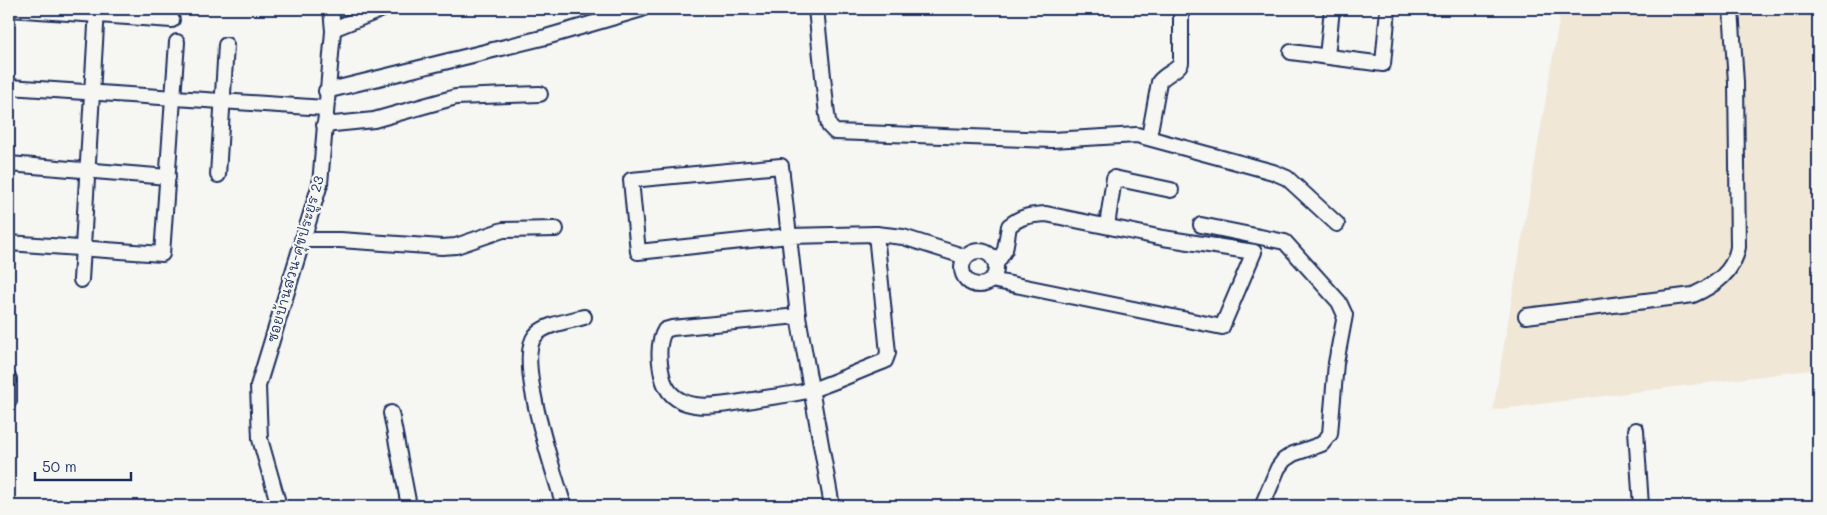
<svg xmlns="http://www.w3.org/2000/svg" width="1827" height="515" font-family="Mali,'Playpen Sans Thai',sans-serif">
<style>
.built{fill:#f0e7d6}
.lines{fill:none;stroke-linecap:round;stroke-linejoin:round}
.minor-casing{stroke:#1b2f5e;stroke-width:18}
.minor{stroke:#f6f6f2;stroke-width:14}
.labels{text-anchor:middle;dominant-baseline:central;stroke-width:4.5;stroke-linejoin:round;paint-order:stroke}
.street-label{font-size:14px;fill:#1b2f5e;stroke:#f6f6f2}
</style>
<rect width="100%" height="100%" fill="#f6f6f2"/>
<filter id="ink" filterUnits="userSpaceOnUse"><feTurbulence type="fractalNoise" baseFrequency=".02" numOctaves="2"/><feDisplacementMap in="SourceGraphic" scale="10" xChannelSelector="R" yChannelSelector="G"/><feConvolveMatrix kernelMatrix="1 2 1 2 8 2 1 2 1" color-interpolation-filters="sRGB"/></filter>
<g filter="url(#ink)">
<path class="built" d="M1561,9H1818V369L1493,410Z"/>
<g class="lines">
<g class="minor-casing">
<g id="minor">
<path d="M9,9L172,20"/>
<path d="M816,9L827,115L829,126L835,132L1052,140L1137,135L1273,172L1287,178L1337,224"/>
<path d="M333,29L383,9"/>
<path d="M1291,52L1383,64L1388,9"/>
<path d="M1327,56L1332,9"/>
<path d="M9,87L325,108"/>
<path d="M326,91L546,37L642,9"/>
<path d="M324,125L374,120L456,97L540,94"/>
<path d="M1149,137L1159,82C1166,73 1176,72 1181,63V9"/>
<path d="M9,164L168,177"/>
<path d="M218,175L226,45"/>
<path d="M1201,225L1285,242L1339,302L1345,315L1336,363L1330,434L1322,444L1293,454L1284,460L1278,468L1262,506"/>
<path d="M1107,226L1114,178L1171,190"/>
<path d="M302,240H340L442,247L456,246L503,230L556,229"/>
<path d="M9,243L162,254L177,42"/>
<circle cx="979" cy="268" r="17"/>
<path d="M81,280L97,9"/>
<path d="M991,280L1222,327L1254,252L1163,238L1046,214C1030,215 1021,216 1009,226L1005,250L996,264"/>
<path d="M798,316L672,328L665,330C657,343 659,361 662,375C671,418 722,405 753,400C773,396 795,395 814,389C838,381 861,370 885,361L888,353L876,234"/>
<path d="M1526,316L1693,295C1715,285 1734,272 1738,247L1736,82L1731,9"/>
<path d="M9,379V401"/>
<path d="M391,413L409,506"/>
<path d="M1636,430L1641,506"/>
<path d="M279,506L260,439L258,386L320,184L333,31L331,9"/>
<path d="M564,506C555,475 515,360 535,336C544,324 570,321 584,317"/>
<path d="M832,506L798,316L781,166L631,180L638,252L789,236L876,234L903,237L966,257"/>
</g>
</g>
<use href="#minor" class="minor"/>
</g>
</g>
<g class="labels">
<g class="street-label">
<text transform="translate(295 259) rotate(-74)">ซอยบ้านสวน-ศุขประยูร 23</text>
</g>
</g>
<rect width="1827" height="515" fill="none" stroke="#f6f6f2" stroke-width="30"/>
<rect x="15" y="15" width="1797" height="485" fill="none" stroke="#1b2f5e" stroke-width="2" filter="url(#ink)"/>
<path d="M35 472v8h96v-8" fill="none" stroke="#1b2f5e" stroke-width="2.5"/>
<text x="42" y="472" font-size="15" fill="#1b2f5e" stroke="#f6f6f2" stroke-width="4" paint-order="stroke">50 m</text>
</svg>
